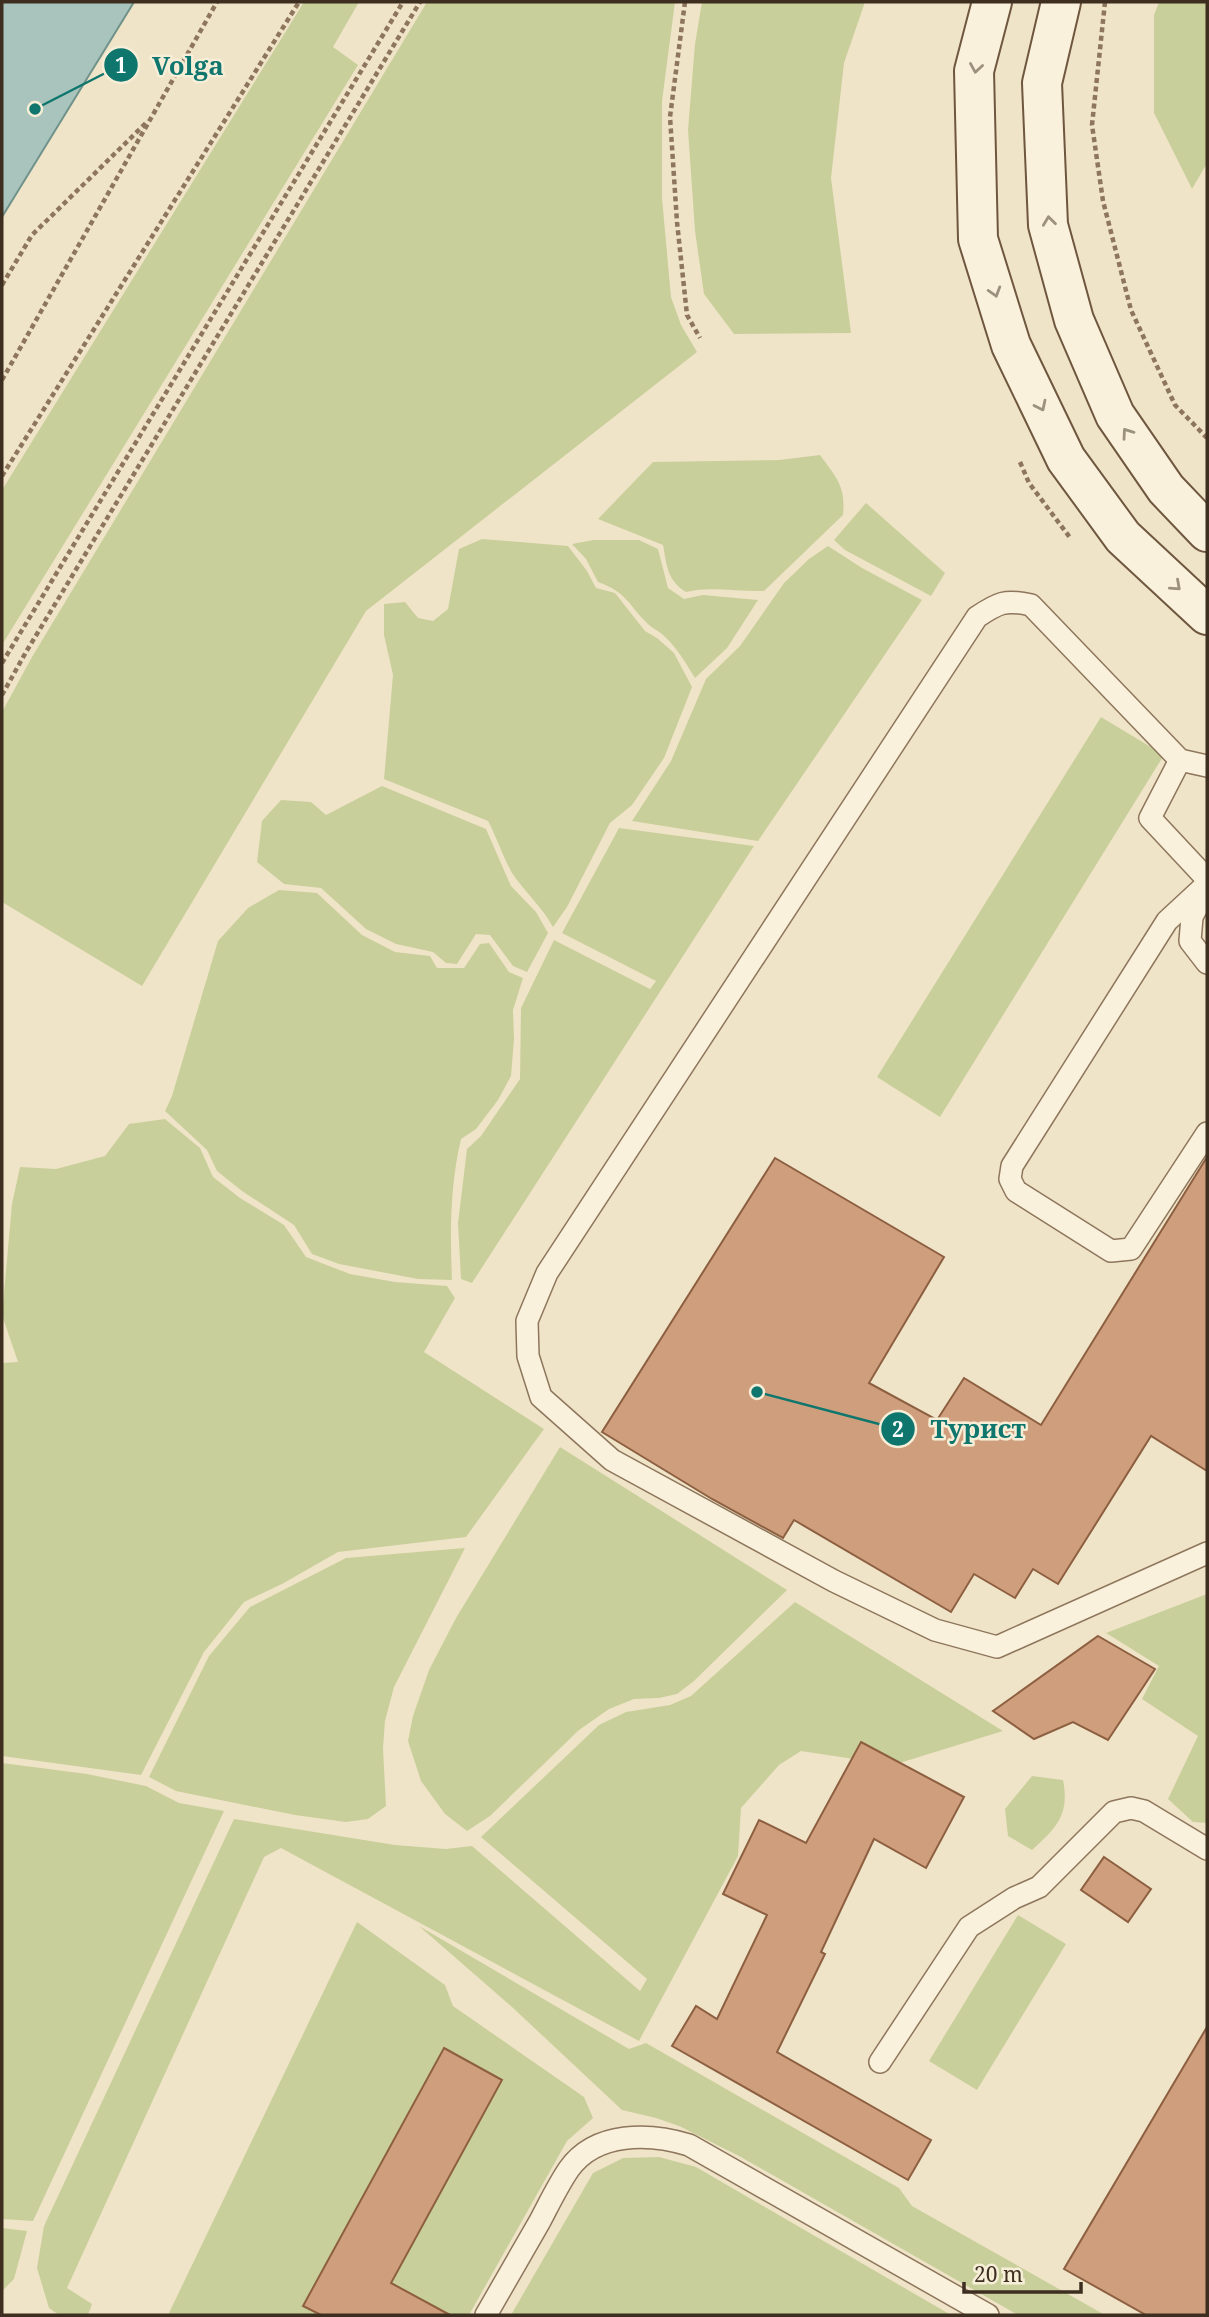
<svg xmlns="http://www.w3.org/2000/svg" width="1209" height="2317" font-family="'Noto Serif',serif">
<style>
.green{fill:#c9cf9b}
.water{fill:#a9c4bc;stroke:#6f938a;stroke-width:2}
.building{fill:#cf9f7d;stroke:#8d5f41;stroke-width:2}
.lines{fill:none;stroke-linecap:round;stroke-linejoin:round}
.lane-casing{stroke:#8d765c;stroke-width:24}
.secondary-casing{stroke:#6f573f;stroke-width:42}
.path{stroke:#8d765c;stroke-width:4.5;stroke-dasharray:5 3.5;stroke-linecap:butt}
.lane{stroke:#faf1dc;stroke-width:21}
.secondary{stroke:#faf1dc;stroke-width:38}
.oneway{stroke:#9c907e}
.leader{fill:none;stroke:#0f766e;stroke-width:2.5}
.callout-dot{fill:#0f766e;stroke:#f7eed8;stroke-width:2.5}
.mark-label{font-size:21px;text-anchor:middle;font-weight:bold;fill:#fff}
.callout-label{font-size:26px;text-anchor:middle;font-weight:bold;fill:#0f766e;stroke:#f7eed8;stroke-width:5;stroke-linejoin:round;paint-order:stroke}
</style>
<rect width="100%" height="100%" fill="#f0e4c8"/>
<g class="green">
<path d="M304,2H359L333,47L358,65L2,645V490Z"/>
<path d="M427,2H675L662,101V198L671,297L681,325L697,352L366,611L142,986L2,902V712L32,657Z"/>
<path d="M702,2H865L844,63L831,178L851,333L734,334L704,294L695,231L688,130L695,44Z"/>
<path d="M1159,2H1207V163L1192,189L1154,113V15Z"/>
<path d="M820,455C836,477 846,486 843,515L764,591C738,592 711,586 686,592C667,580 667,566 663,545L598,519L653,462L779,460Z"/>
<path d="M866,503L945,573L931,596L845,550L834,540Z"/>
<path d="M482,539L568,546L587,571L596,588L615,593L645,631L657,638L674,653L692,687L664,758L632,805L610,823L567,907L553,927C542,907 525,892 512,873C503,857 497,838 488,821L384,779L393,675L384,635V604L405,602L418,618L433,621L448,609L459,549Z"/>
<path d="M594,540H639L658,549L668,588L684,599L703,595L758,600L727,648L695,678C685,662 676,646 662,634C657,630 652,628 648,624C628,605 628,593 598,582L586,559L572,544Z"/>
<path d="M828,546L862,568L922,600L758,841L632,821L671,761L706,679L740,646L784,583L809,559Z"/>
<path d="M1101,717L1164,755L940,1117L877,1077Z"/>
<path d="M382,786L486,829L511,886L536,912L548,933L527,972L513,966L490,935L476,934L457,964L446,963L433,952L396,944L366,929L321,888L284,884L257,862L262,821L281,800L311,802L326,815Z"/>
<path d="M619,828L754,846L472,1283L461,1279L458,1223L467,1149L481,1136L520,1079L521,1008L554,940L650,989L656,981L562,933Z"/>
<path d="M279,890L317,893L362,935L395,952L430,956L437,968H464L480,944L489,943L509,972L523,978L513,1010L514,1039L511,1076L498,1100L476,1129L461,1139C450,1186 450,1232 452,1280L418,1279L339,1264L312,1254L294,1225L242,1191L217,1171L207,1150L165,1111L172,1096L218,941L248,908Z"/>
<path d="M165,1119L200,1148L213,1177L240,1198L284,1225L306,1257L350,1274L395,1282L447,1286L455,1298L424,1352L544,1429L466,1537L338,1552L282,1584L244,1602L204,1652L141,1775L2,1756V1363L18,1362L2,1315L12,1204L20,1167L56,1169L105,1156L129,1124Z"/>
<path d="M560,1447L787,1590L694,1681L677,1694L659,1698L634,1699L609,1709L579,1730L490,1816L467,1831L445,1814L421,1781L408,1741L413,1716L429,1670L456,1618Z"/>
<path d="M465,1548L394,1687L385,1721L383,1748L386,1806L368,1819L346,1822L295,1815L176,1791L149,1777L209,1656L250,1607L346,1558Z"/>
<path d="M1207,1594V1823L1193,1822L1168,1799L1198,1736L1142,1699L1159,1666L1106,1633Z"/>
<path d="M795,1602L1003,1731L893,1765L801,1751L779,1765L741,1808L738,1856L639,2041L281,1848L264,1857L67,2288L92,2304L88,2315H59L49,2308L37,2268L44,2226L234,1819L395,1845L446,1849L472,1846L640,1991L647,1979L481,1837L599,1725L626,1712L670,1705L691,1696Z"/>
<path d="M2,1763L87,1774L146,1786L179,1803L224,1811L33,2221L2,2219Z"/>
<path d="M1032,1776L1063,1780C1070,1815 1056,1828 1032,1850L1008,1836L1005,1809Z"/>
<path d="M1018,1915L1066,1944L977,2090L929,2061Z"/>
<path d="M357,1922L445,1985L453,2006L584,2097L593,2118L567,2141L469,2315H168Z"/>
<path d="M419,1926L629,2049L646,2043L899,2188L912,2206L1105,2315H1018L739,2156L679,2126L656,2118L622,2110L512,2007Z"/>
<path d="M659,2157L696,2167L951,2315H511L593,2173L623,2158Z"/>
<path d="M2,2228L27,2231L14,2279L2,2291Z"/>
</g>
<path class="water" d="M2,2H134L2,217Z"/>
<g class="building">
<path d="M1207,1157V1471L1151,1436L1058,1584L1033,1569L1015,1598L974,1574L951,1612L794,1520L783,1538L712,1499L602,1432L775,1158L944,1257L869,1383L937,1420L964,1378L1041,1425Z"/>
<path d="M1098,1636L1155,1669L1108,1740L1073,1722L1034,1739L993,1711Z"/>
<path d="M861,1742L964,1797L926,1868L874,1839L821,1952L825,1954L777,2052L931,2140L908,2180L672,2046L696,2006L717,2019L767,1915L723,1894L759,1820L806,1843Z"/>
<path d="M1104,1857L1151,1889L1128,1922L1081,1890Z"/>
<path d="M1207,2027V2315H1146L1064,2269Z"/>
<path d="M444,2048L502,2080L391,2283L450,2315H321L303,2306Z"/>
</g>
<g class="lines">
<g class="lane-casing">
<g id="lane">
<path d="M1180,760L1150,818L1207,879"/>
<path d="M1207,766L1180,760L1031,605C1005,599 998,603 977,617L547,1273L527,1321L528,1356L541,1397L612,1460L834,1581L935,1630L997,1647L1207,1553"/>
<path d="M1207,884L1167,921L1012,1166L1010,1179L1016,1191L1111,1251L1131,1249L1207,1133"/>
<path d="M1205,892L1192,917L1190,941L1207,963"/>
<path d="M880,2062L969,1927L1014,1898L1039,1887L1114,1812L1131,1808L1144,1811L1207,1849"/>
<path d="M486,2315C504,2284 522,2252 540,2221C549,2204 558,2185 569,2169C596,2131 650,2133 689,2145L988,2315"/>
</g>
</g>
<g class="secondary-casing">
<g id="secondary">
<path d="M992,2L974,71L978,239L1011,345L1066,459L1123,537L1207,615"/>
<path d="M1061,2L1042,83L1048,225L1074,320L1115,415L1166,489L1207,532"/>
</g>
</g>
<g class="path">
<path d="M685,2L670,117L677,222L687,315L700,338"/>
<path d="M1105,2L1092,125L1103,201L1131,310L1175,405L1207,438"/>
<path d="M2,285L32,235L147,122"/>
<path d="M2,380L217,2"/>
<path d="M1020,462L1029,483L1071,539"/>
<path d="M2,476L299,2"/>
<path d="M2,663L403,2"/>
<path d="M2,695L26,652L420,2"/>
</g>
<use href="#lane" class="lane"/>
<use href="#secondary" class="secondary"/>
</g>
<defs><path id="oneway-chevron" d="M-2-3.5L2.5 0L-2 3.5" fill="none" stroke-width="1.6" stroke-linecap="round" stroke-linejoin="round" transform="scale(1.75)"/></defs>
<g class="oneway">
<use href="#oneway-chevron" transform="translate(976 68) rotate(99)"/>
<use href="#oneway-chevron" transform="translate(1049 221) rotate(-97)"/>
<use href="#oneway-chevron" transform="translate(995 292) rotate(73)"/>
<use href="#oneway-chevron" transform="translate(1041 406) rotate(64)"/>
<use href="#oneway-chevron" transform="translate(1127 433) rotate(-125)"/>
<use href="#oneway-chevron" transform="translate(1176 586) rotate(42)"/>
</g>
<path class="leader" d="M35 109L121 65M757 1392L898 1429"/>
<g class="callout-dot">
<circle cx="35" cy="109" r="7"/>
<circle cx="757" cy="1392" r="7"/>
<circle cx="121" cy="65" r="18"/>
<circle cx="898" cy="1429" r="18"/>
</g>
<g class="mark-label">
<text x="121" y="73">1</text>
<text x="898" y="1437">2</text>
</g>
<g class="callout-label">
<text x="188" y="75">Volga</text>
<text x="978" y="1438">Турист</text>
</g>
<rect width="1209" height="2317" fill="none" stroke="#3d2e20" stroke-width="7"/>
<path d="M964 2282v10h117v-10" fill="none" stroke="#3d2e20" stroke-width="3.5"/>
<text x="974" y="2282" font-size="21" fill="#3d2e20" stroke="#f7eed8" stroke-width="5" paint-order="stroke">20 m</text>
</svg>
